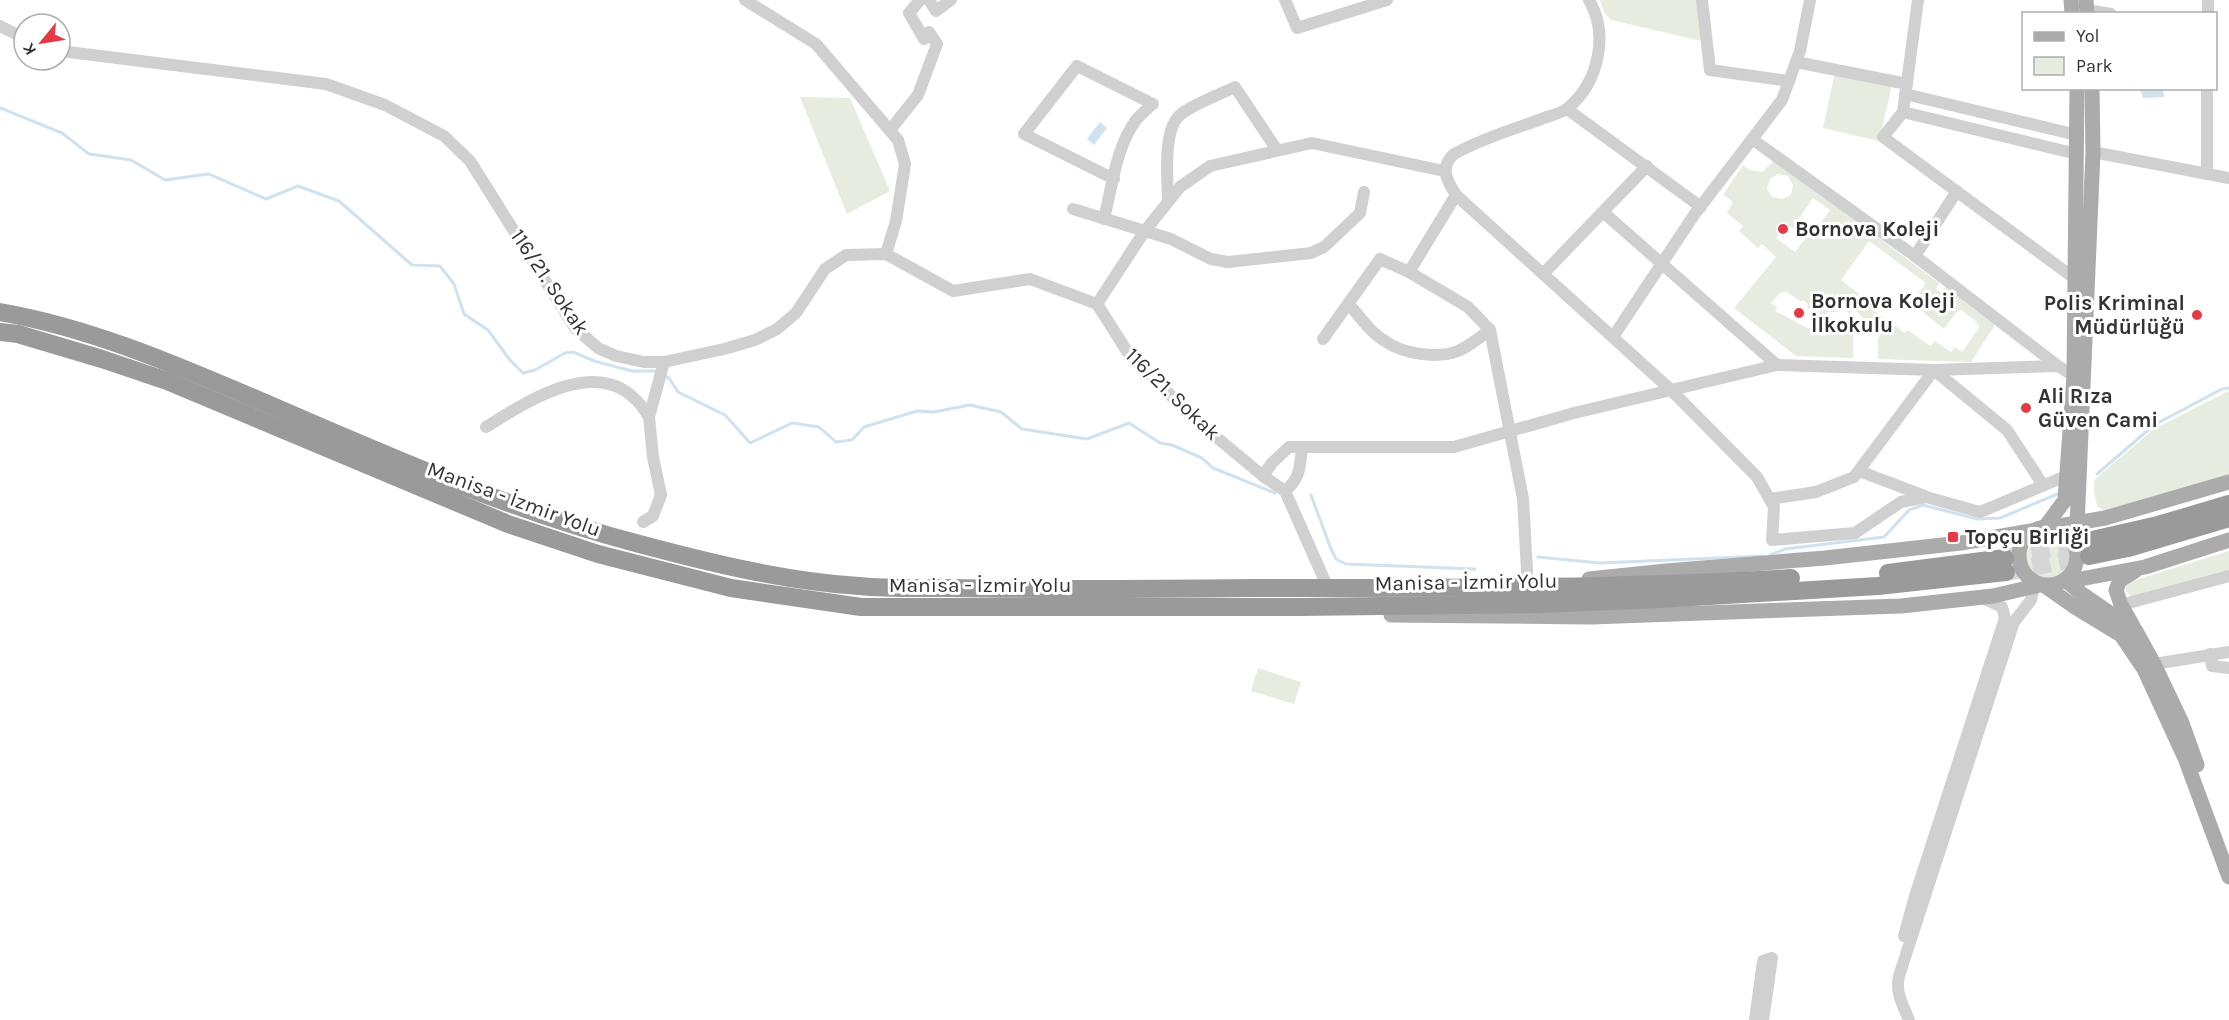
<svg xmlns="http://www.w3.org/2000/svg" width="2229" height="1020" font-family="Karla,sans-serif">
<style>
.green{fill:#e6ecdf;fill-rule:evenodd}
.water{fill:#cfe2ee}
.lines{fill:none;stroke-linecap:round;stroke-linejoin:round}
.stream{stroke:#cfe2ee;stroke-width:3}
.highway-tunnel{stroke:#d6d6d6;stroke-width:18;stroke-dasharray:18 9;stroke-linecap:butt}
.minor{stroke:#d0d0d0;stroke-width:12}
.major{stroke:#ababab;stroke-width:15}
.highway{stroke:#9a9a9a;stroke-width:18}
.poi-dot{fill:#e63946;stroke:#fff;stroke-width:2}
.labels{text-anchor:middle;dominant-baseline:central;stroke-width:6;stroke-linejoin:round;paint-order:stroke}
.poi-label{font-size:21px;font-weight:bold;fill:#333;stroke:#fff;text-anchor:start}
.street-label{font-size:21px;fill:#333;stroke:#fff}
</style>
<rect width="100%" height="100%" fill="#fff"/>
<g class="green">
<path d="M1600,0H1700L1706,42L1611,20L1604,12Z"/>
<path d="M1835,72L1892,85L1879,141L1823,128Z"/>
<path d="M800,97L850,98L890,191L847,214Z"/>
<path d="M1775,160L1939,283L1936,289L1941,292L1945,287L1995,325L1971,362L1878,359V338L1883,332L1876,326L1874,329L1855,310L1849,313L1843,309H1837L1836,312H1827V316L1818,314L1819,311L1812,307L1810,309L1807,307L1808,304L1803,300L1802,302L1785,291L1784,293L1781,292L1771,303L1777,307L1775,311L1809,329L1812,325L1814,327H1820L1821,336L1847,332V327L1851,326L1850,321H1853V358L1796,356L1734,308L1776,257L1762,244L1758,248L1739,231L1743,226L1727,213L1733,202L1723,195L1743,165L1750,170L1762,172ZM1778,174L1788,176L1793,185L1791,195L1782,199L1772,197L1767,189L1770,179ZM1813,198L1830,210L1810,238L1807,236L1795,252L1776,238L1787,224L1797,231L1803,224L1798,220ZM1869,241L1926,283L1909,307L1915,311L1918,308L1944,329L1958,310H1961L1978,323L1979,328L1962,352L1955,347L1951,352L1935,341L1930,346L1908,330L1905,333L1864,304L1865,301L1858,296L1859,294L1841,280Z"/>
<path d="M2229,391V478L2105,511L2097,506L2094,492V480L2154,429Z"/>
<circle cx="2049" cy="559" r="23"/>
<path d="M2229,551V571L2131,597L2126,591V583Z"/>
<path d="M1258,668L1301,682L1294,704L1251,691Z"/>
</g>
<g class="water">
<path d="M2140,89H2163L2164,97L2143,98Z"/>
<path d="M1100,122L1107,128L1094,145L1087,139Z"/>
</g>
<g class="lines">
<g class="stream">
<path d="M0,108L62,133L89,154L131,160L165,180L209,174L266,199L298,186L339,201L412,265L440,266L454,284L464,314L488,330L510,360L523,373L535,370L565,353L573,352L594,361L632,371H655L659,373"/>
<path d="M664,376L669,378L678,392L725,415L750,443L792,423L819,427L836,442L852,440L864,427L917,411L934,412L970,405L1001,412L1022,429L1087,439L1129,423L1160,443L1172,445L1202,458L1213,468L1275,493"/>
<path d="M2097,474L2154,425L2222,389L2229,388"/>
<path d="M1311,495L1331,549L1336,559L1346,564L1475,569"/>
<path d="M1770,555L1785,549L1884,537L1909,510L1923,505L1977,519L2000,518L2060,493"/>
<path d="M1538,557L1600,563L1764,556"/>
</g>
<g class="highway-tunnel">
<path d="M2005,558L2092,540"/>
<path d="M2006,572L2089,556"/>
</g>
<g class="minor">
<path d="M745,0L816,44L898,140L905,164L896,221L886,254"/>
<path d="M929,0L936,11L951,0"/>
<path d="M1285,0L1297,28L1387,0"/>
<path d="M1589,0C1609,34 1599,82 1568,108C1561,114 1547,116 1539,120C1510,130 1480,140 1454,154C1439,167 1447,181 1456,195L1671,390L1757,477L1774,507L1772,540L1855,533L1901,502L1926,497L1980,512L2066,476"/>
<path d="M1702,0L1710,70L1789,81L1800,51L1810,0"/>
<path d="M1918,0L1903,112L1883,137L2074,278"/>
<path d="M2208,0V14"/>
<path d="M2087,10L2111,14"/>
<path d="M0,26L24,38"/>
<path d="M60,51L326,84L385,105L444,136L470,161L575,328L598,348L616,356L644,362H664L724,349L755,340L777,329L796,313L825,269L846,255L886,254L953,291L1030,279L1097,304L1130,356L1197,421L1263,476L1285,491L1328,588"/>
<path d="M1796,62L1907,84"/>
<path d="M1905,94L2077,135"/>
<path d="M1567,109L1701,207"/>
<path d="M1903,112L2077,154"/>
<path d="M890,130L918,95L937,44L929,32L924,39L909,13L920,0"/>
<path d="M1752,139L1915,256L2058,366"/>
<path d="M2093,152L2229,178"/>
<path d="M2207,174V88"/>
<path d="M1456,195L1409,272L1468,307L1490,330L1523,499L1528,588"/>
<path d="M1168,202C1168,179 1162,131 1180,115C1191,105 1221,94 1235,87L1277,150"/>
<path d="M1073,209L1171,239L1211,259L1228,262L1311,253L1324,247L1360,213L1364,192"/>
<path d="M1603,212L1777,365"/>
<path d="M1104,219C1112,187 1116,147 1136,120C1141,114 1147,109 1153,104L1077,66L1024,134L1114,179"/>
<path d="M1915,256L1957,191"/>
<path d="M1543,274L1647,166"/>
<path d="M1097,304L1144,232L1180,187L1210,166L1312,143L1444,171"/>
<path d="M1349,304C1359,316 1370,332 1385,341C1403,354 1437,359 1458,351C1470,346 1480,337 1490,330"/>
<path d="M1613,337L1694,215L1782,100L1789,81"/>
<path d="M1323,339L1380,259L1409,272"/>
<path d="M486,427C525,403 593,357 635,399C641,404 645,411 649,417"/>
<path d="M1859,471L1925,496"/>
<path d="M1263,476L1272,463L1289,447H1454L1574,413L1777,365L1934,370L2058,366L2080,380"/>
<path d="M1285,491C1300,479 1300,467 1302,448"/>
<path d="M1770,499L1816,492L1854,477L1934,370L2007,430L2043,485"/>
<path d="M643,522L653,516L661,495L653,457L649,417L664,362"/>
<path d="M2121,605L2229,576"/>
<path d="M2210,654L2212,666L2229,668"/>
<path d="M2154,664L2229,652"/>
<path d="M1904,936L1915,896L2005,618L2002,607L1981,597"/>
<path d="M1755,1020L1763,961L1772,958L1763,1020"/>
<path d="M1909,1020C1903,1005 1895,992 1899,976L2014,622L2031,600L2034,587"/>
</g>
<g class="major">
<path d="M2071,0L2072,14"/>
<path d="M2086,0L2087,14"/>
<circle cx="2048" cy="556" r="29"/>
<path d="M2045,527L2065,500L2074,375L2077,88"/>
<path d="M2076,550L2093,152L2092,88"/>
<path d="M1589,579L1666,571L1825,558L1961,543L2105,518L2229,482"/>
<path d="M2065,580L2082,594L2136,631L2154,664L2182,723L2197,765"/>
<path d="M2065,580H2075L2145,567L2229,540"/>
<path d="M2045,586L2075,607L2121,635L2144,669L2185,758L2229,877"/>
<path d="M1391,615L1591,617L1901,606L1993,596L2040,585"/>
<path d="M2133,626L2121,605L2116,590L2120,580L2135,571"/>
</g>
<g class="highway">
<path d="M0,312C93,328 183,368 270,405C389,456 507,509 632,542C706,562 783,581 859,586C889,589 920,588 951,588C1053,590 1154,589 1256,588C1434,588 1613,589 1791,578"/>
<path d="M0,332L18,334L102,359L167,381L508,524L598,554L731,588L861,607H1299L1541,604L1660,599L1878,586L2006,572"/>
<path d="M2092,540L2158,525L2229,504"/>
<path d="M2089,556L2128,548L2229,518"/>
<path d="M1888,573L2005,558"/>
</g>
</g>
<g class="poi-dot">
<circle cx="1783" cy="229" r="6"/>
<circle cx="1799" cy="313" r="6"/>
<circle cx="2197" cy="315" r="6"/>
<circle cx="2026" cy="408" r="6"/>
<rect x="1947" y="531" width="12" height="12" rx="3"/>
</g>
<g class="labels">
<g class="poi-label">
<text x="1795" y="229">Bornova Koleji</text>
<text x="1811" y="301">Bornova Koleji<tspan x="1811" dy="24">İlkokulu</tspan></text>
<text x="2185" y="303" text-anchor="end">Polis Kriminal<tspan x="2185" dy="24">Müdürlüğü</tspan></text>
<text x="2038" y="396">Ali Rıza<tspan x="2038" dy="24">Güven Cami</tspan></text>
<text x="1965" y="537">Topçu Birliği</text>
</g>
<g class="street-label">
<text transform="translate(550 282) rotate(56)">116/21. Sokak</text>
<text transform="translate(1173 394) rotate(44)">116/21. Sokak</text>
<text transform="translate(514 499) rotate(20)">Manisa - İzmir Yolu</text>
<text transform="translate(1466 582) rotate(-1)">Manisa - İzmir Yolu</text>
<text x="980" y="585">Manisa - İzmir Yolu</text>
</g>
</g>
<rect x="2022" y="12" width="195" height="78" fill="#ffffff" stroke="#adadad" stroke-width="1.5"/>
<rect x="2034" y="32" width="30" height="9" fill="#ababab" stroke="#adadad" stroke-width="1.5"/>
<text x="2076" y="42" font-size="18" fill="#333333">Yol</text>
<rect x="2034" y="57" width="30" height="18" fill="#e6ecdf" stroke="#adadad" stroke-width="1.5"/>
<text x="2076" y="72" font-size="18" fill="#333333">Park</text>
<g transform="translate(42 42) rotate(240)"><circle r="28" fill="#ffffff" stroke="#adadad" stroke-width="1.5"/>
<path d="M0-4.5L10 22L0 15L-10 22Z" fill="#e63946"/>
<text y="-9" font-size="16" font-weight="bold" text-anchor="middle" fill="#333333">K</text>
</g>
</svg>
